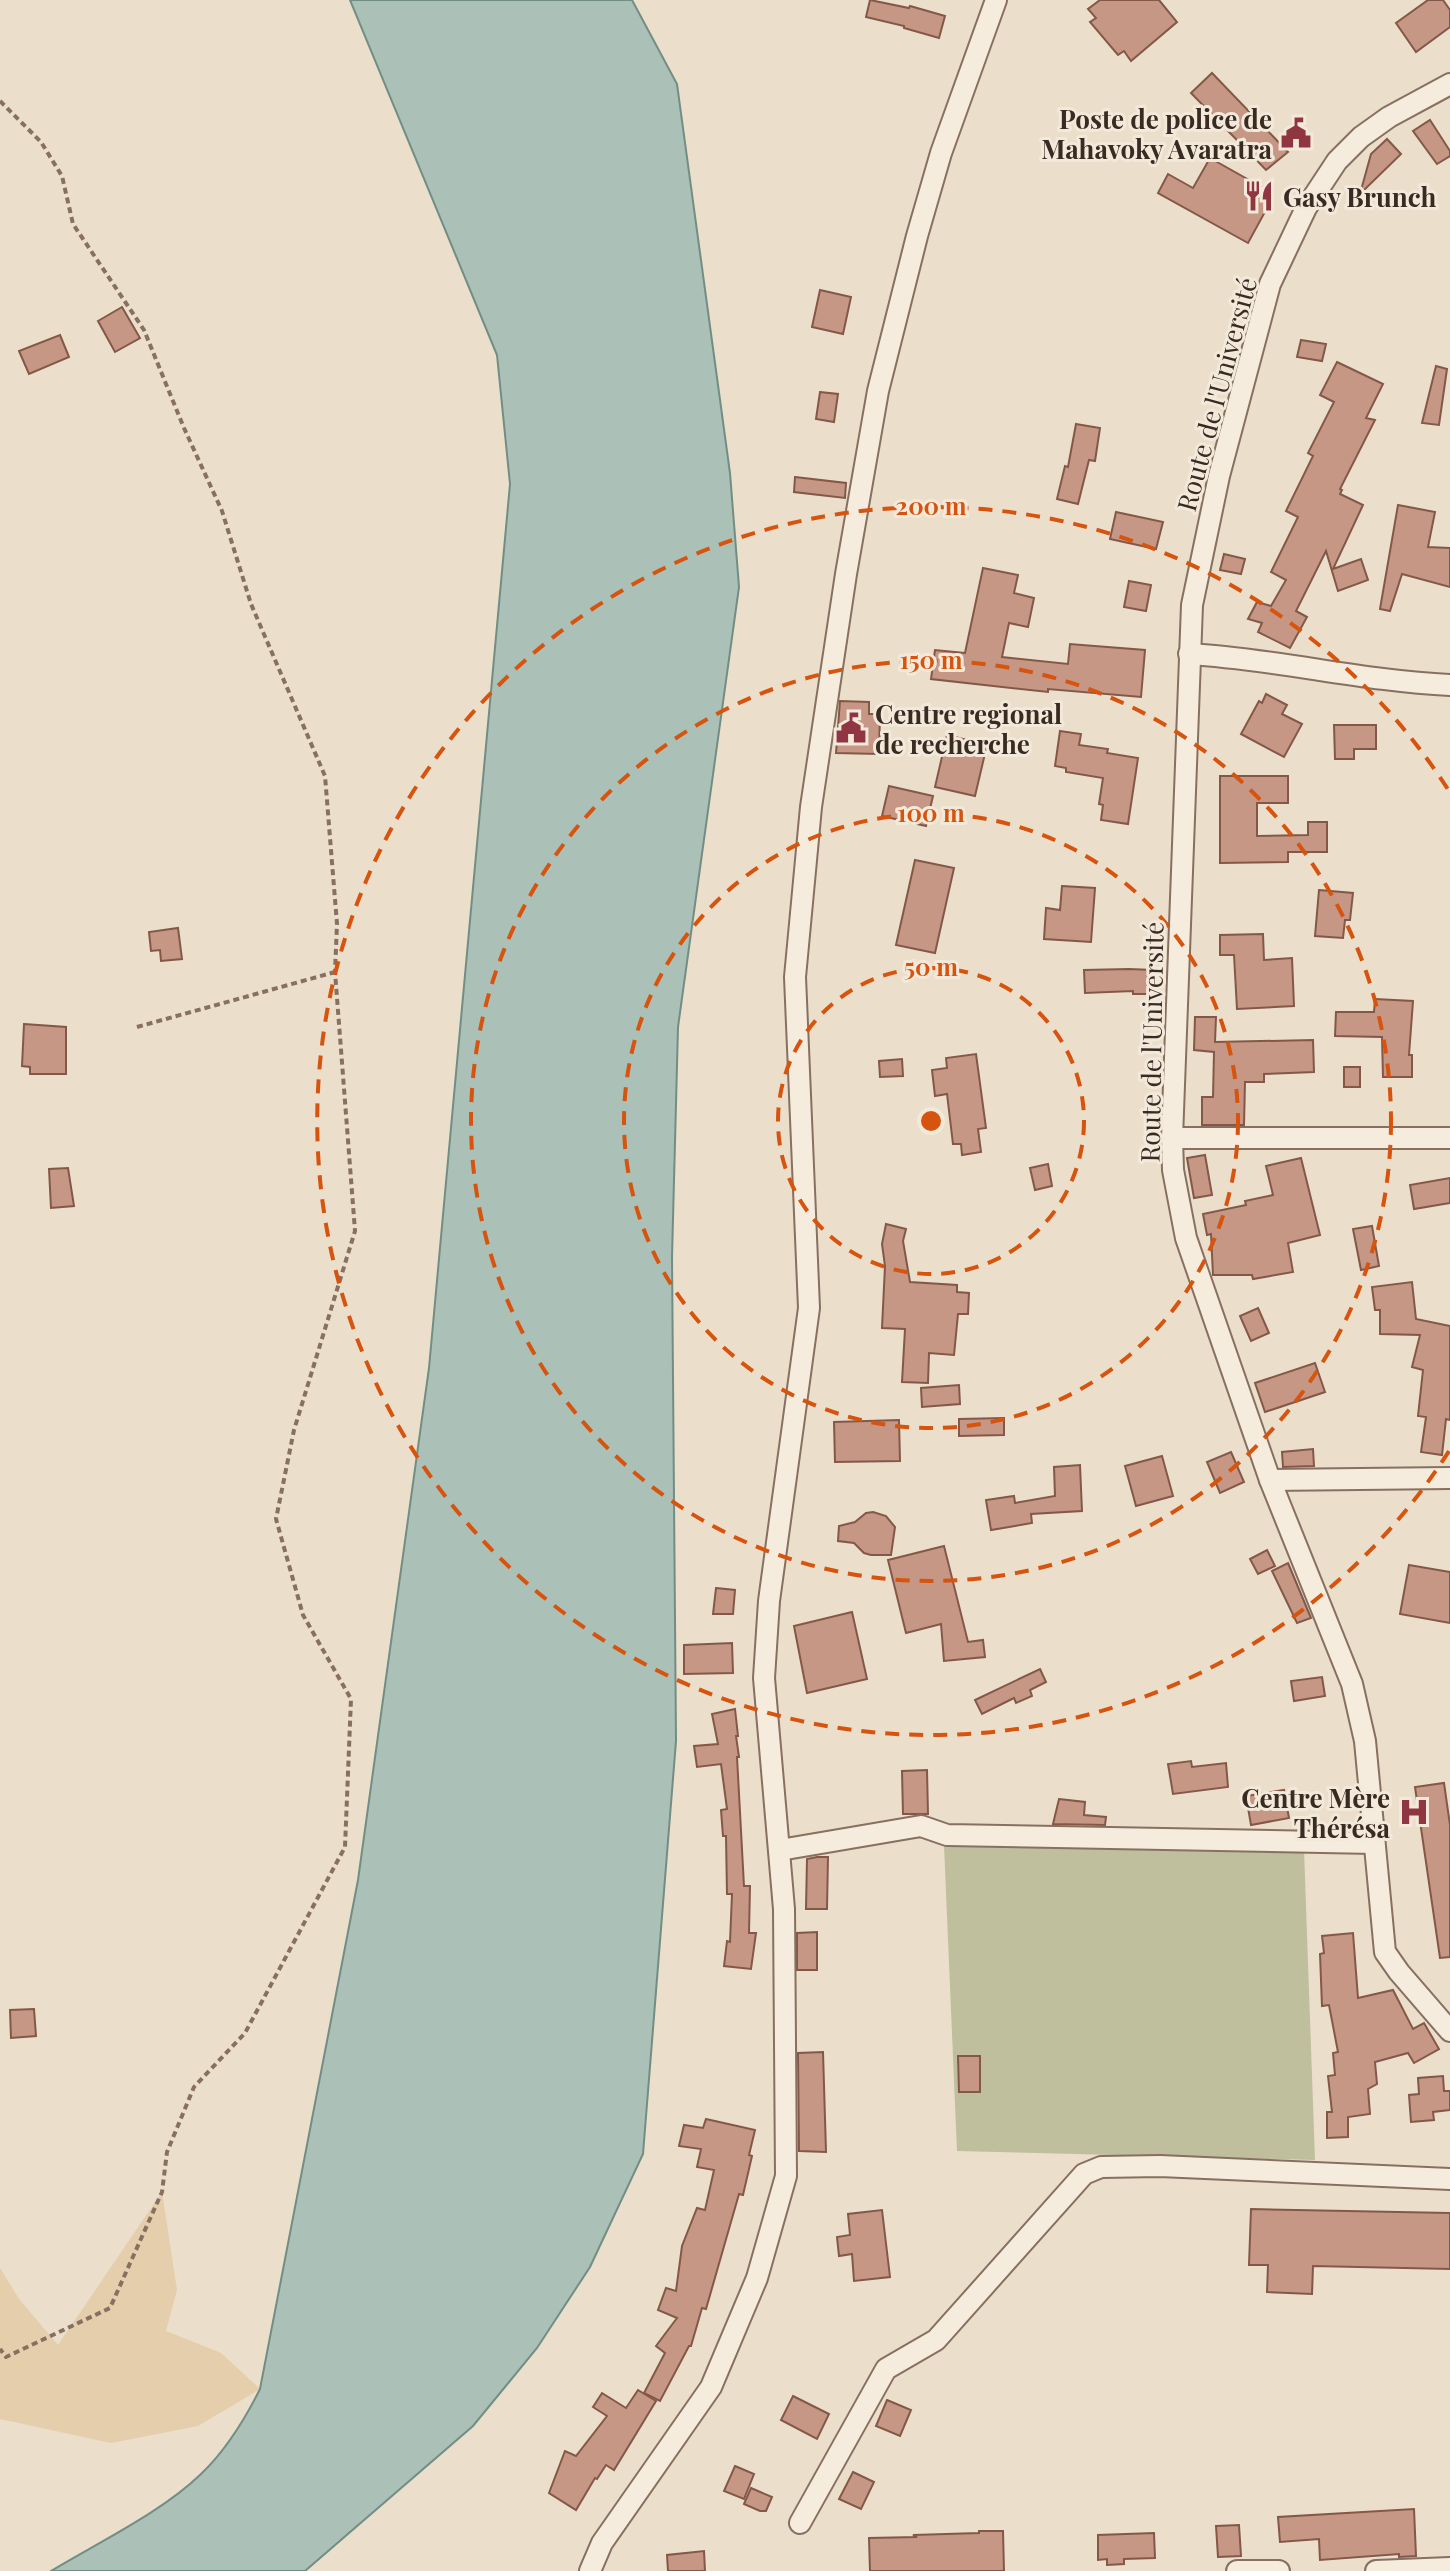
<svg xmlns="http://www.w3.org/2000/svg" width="1450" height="2571" font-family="'Playfair Display',serif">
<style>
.sand{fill:#e4ceab}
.cemetery{fill:#bfbf9d}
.water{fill:#abc0b7;stroke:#728e84;stroke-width:2}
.building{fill:#c69785;stroke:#845848;stroke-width:2}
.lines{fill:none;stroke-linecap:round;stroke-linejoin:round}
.minor-casing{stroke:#877060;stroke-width:24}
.path{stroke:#877060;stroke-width:4;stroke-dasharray:6 4;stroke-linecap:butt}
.minor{stroke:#f6ecde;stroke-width:20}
.ring{fill:none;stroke:#d6540e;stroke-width:4;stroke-dasharray:14 10}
.labels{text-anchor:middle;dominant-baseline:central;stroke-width:6;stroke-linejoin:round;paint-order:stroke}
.poi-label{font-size:26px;font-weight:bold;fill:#392a22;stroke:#f3e9da;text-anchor:end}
.street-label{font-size:26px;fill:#392a22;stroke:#f3e9da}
.centre{fill:#d6540e;stroke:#f3e9da;stroke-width:4}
.ring-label{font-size:24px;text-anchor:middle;font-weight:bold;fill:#d6540e;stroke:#f3e9da;stroke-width:6;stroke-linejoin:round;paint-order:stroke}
</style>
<rect width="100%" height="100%" fill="#ebdecb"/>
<path class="sand" d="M162,2192L177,2290L166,2331L221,2353L260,2389L198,2426L111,2443L0,2419V2268L19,2299L58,2345Z"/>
<path class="cemetery" d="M944,1845L1304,1849L1315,2160L957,2151Z"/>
<path class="water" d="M350,0H632L677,84L730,473L739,587L678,1027L672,1257L676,1741L643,2154L590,2267L537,2348L473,2426L305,2571H51C99,2542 162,2512 201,2474C226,2450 245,2419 260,2389L358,1880L429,1368L510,484L497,355Z"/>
<g class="building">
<path d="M870,0L909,8L910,6L945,16L939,38L904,28V26L866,17Z"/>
<path d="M1100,0H1159L1177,22L1131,61L1124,51L1118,55L1090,22L1096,18L1088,9Z"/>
<path d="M1428,0H1443L1450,10V27L1416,52L1396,23Z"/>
<path d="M1212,73L1288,152L1266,170L1191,93Z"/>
<path d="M1430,120L1450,151V156L1437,164L1413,131Z"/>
<path d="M1387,139L1401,154L1360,194L1371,154Z"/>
<path d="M1210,158L1272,193V199L1248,243L1158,193L1168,174L1193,188Z"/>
<path d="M820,290L851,297L843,334L812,327Z"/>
<path d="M122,307L140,338L115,352L98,321Z"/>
<path d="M60,335L69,357L29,374L19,351Z"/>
<path d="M1301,340L1326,344L1322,361L1297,357Z"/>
<path d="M1337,362L1383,384L1366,418L1375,420L1340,489L1342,490L1340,494L1363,505L1333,569L1361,559L1368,580L1338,591L1326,551L1296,611L1307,617L1290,648L1258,632L1262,623L1248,619L1257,602L1271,606L1286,580L1271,572L1298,517L1286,511L1313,456L1308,453L1334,402L1320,395Z"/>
<path d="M1436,366L1447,369L1439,425L1422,423Z"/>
<path d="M820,392L838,394L834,422L816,419Z"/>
<path d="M1076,424L1100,428L1095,461L1089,460L1078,504L1057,499L1065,466L1068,467Z"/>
<path d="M795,477L846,483L845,498L794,492Z"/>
<path d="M1398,505L1435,512L1428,547L1450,548V587L1402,574L1390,611L1380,609Z"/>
<path d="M1116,512L1163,522L1156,549L1110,539Z"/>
<path d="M1224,554L1245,559L1241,574L1220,570Z"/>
<path d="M983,568L1018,575L1014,593L1034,598L1028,627L1009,623L1002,657L1068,664L1070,644L1145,650L1141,697L1048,689V692L931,679L935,650L965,653Z"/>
<path d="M1129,581L1151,585L1146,611L1124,607Z"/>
<path d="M1266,694L1287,705L1282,714L1302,724L1284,757L1241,734L1259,701L1262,703Z"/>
<path d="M840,701L869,702V714H880L879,754L836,753Z"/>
<path d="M1334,725H1376V749H1354V759H1335Z"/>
<path d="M1060,731L1081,734L1079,745L1108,749L1107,753L1138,758L1128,824L1101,820L1103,805L1099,804L1103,778L1066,772V768L1055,766Z"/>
<path d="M947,735L987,745L975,796L935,787Z"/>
<path d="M1220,776H1288V803H1257V836L1308,835V822H1327V852H1288V862L1220,863Z"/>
<path d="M889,786L933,796L926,826L882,816Z"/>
<path d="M915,860L954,868L935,953L896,945Z"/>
<path d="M1062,886L1095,888L1091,942L1044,939L1046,908L1060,910Z"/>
<path d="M1319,890L1353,893L1350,920H1345L1343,938L1315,936Z"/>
<path d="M178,928L182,959L161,961L160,950L151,951L149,932Z"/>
<path d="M1263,934L1264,960L1292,958L1294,1006L1237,1009L1234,955H1220V935Z"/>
<path d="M1129,969L1153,970L1154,994H1133V991L1085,993L1084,970Z"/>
<path d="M1375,999L1413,1001L1409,1055H1412V1077H1383L1382,1037L1335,1036L1336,1012H1374Z"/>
<path d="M1195,1017H1216L1215,1042L1313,1040L1314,1072L1264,1074V1082H1245L1244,1125H1202V1097H1213L1214,1052L1194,1050Z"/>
<path d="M24,1024L66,1027V1074H30V1067L22,1066Z"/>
<path d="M976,1054L986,1128L978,1129L981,1152L962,1155L961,1144H953L947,1094L935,1096L932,1070L947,1068L946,1058Z"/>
<path d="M902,1059L903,1076L880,1077L879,1061Z"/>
<rect x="1344" y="1067" width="16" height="20"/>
<path d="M1205,1155L1212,1195L1194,1198L1187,1158Z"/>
<path d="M1301,1158L1320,1235L1288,1243L1293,1272L1253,1279L1252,1275H1213L1211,1234L1207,1235L1203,1214L1246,1205L1245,1201L1273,1195L1266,1166Z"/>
<path d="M1048,1164L1052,1186L1035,1190L1030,1168Z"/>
<path d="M68,1168L74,1206L51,1208L49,1169Z"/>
<path d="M1450,1178V1203L1414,1209L1410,1185Z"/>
<path d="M886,1224L906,1229L903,1241L910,1282L957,1285V1292L969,1293L968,1314H958L954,1355L929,1353L928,1383L902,1382L905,1329L882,1328L885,1266L882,1244Z"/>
<path d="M1372,1226L1379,1266L1361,1270L1353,1229Z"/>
<path d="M1412,1282L1416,1319L1450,1326V1420L1446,1419L1442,1455L1421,1452L1426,1417L1418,1416L1423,1370L1412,1367L1420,1335L1380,1334V1310H1375L1372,1287Z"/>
<path d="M1258,1308L1269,1333L1251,1341L1240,1316Z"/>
<path d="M1315,1363L1325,1392L1265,1412L1255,1383Z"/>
<path d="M959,1385L960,1404L922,1407L921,1388Z"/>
<path d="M1004,1418V1435L959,1436V1419Z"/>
<path d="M899,1420L900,1461L835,1462L834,1422Z"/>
<path d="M1313,1449L1314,1466L1283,1467L1282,1452Z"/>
<path d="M1231,1452L1244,1482L1220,1493L1207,1462Z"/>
<path d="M1162,1456L1173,1496L1136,1506L1125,1466Z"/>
<path d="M1080,1465L1082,1511L1031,1514L1032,1523L991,1530L986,1500L1014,1496L1015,1503L1055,1496L1054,1467Z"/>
<path d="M873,1512L886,1516L895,1527L891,1555H871L864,1553L854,1543L838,1541L839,1526L855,1522L866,1513Z"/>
<path d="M944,1546L968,1642L983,1640L985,1657L944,1661L941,1624L906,1633L888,1560Z"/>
<path d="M1267,1550L1275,1566L1258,1574L1250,1559Z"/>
<path d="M1288,1563L1311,1618L1297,1623L1272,1571Z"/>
<path d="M1409,1565L1450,1572V1623L1400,1614Z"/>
<path d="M716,1588L735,1590L733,1614H713Z"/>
<path d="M852,1612L867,1679L807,1693L794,1626Z"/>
<path d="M732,1643L733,1673L684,1674V1645Z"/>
<path d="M1040,1669L1046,1682L1030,1690L1032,1696L1016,1703L1014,1698L982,1714L975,1700Z"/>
<path d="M1322,1677L1325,1696L1294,1701L1291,1681Z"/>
<path d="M735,1709L738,1736H736L739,1757H737L744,1886H750L749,1933H756L751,1969L724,1966L727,1941L730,1942L732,1894H727L726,1836H723L721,1810L727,1809L721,1764L697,1767L694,1746L718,1744L712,1714Z"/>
<path d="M1191,1761L1192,1767L1226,1763L1228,1787L1173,1794L1168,1764Z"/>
<path d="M927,1770L928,1814H903L902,1771Z"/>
<path d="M1444,1783L1450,1825V1957L1440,1958L1415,1787Z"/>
<path d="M1284,1790L1289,1818L1251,1825L1246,1796Z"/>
<path d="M1059,1799L1085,1802L1084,1815L1106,1817L1105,1825L1053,1824Z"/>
<path d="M817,1857H828L827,1909H806L807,1859Z"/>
<path d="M817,1932V1970H797V1933Z"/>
<path d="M1353,1933L1358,1998L1393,1990L1413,2029L1424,2023L1439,2049L1414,2063L1408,2053L1375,2062L1377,2084L1368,2089L1370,2114L1348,2117V2137L1327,2138V2112H1332L1328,2076L1335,2075L1333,2053L1338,2052L1329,2005L1322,2006L1320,1954L1324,1953L1322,1936Z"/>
<path d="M34,2009L36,2036L11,2038L10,2010Z"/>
<path d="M823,2052L826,2152L799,2151L798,2053Z"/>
<path d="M958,2056H980V2092H959Z"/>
<path d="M1443,2076L1444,2091H1450V2110L1433,2112L1434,2120L1411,2122L1409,2095L1419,2094L1418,2078Z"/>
<path d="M706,2119L755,2130L749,2155L752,2156L743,2195L739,2194L706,2309L702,2308L691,2346H689L660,2401L644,2393L665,2353L656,2346L677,2318L658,2310L666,2288L676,2291L682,2246L697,2208L705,2210L714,2170L697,2167L701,2149L679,2146L684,2125L703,2128Z"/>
<path d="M1251,2209L1450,2213V2269L1313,2266L1312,2294L1267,2292L1268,2265H1249Z"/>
<path d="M882,2210L890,2277L854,2281L852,2254L839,2256L837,2237L850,2235L848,2214Z"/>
<path d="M638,2390L656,2401L614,2470L606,2465L597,2479L595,2478L576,2510L549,2493L565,2451L576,2456L607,2416L593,2407L602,2393L626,2408Z"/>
<path d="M793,2396L829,2414L817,2439L781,2420Z"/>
<path d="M887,2400L911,2410L900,2436L876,2426Z"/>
<path d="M735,2466L754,2474L744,2499L724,2491Z"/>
<path d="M853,2472L874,2482L861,2509L839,2499Z"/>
<path d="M751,2488L772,2497L766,2511H760L744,2504Z"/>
<path d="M1414,2509L1416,2556L1399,2557V2554L1320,2560L1319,2539L1280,2542L1278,2517Z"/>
<path d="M1239,2525L1241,2556L1218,2557L1216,2526Z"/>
<path d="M979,2531H1003L1004,2571H870L869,2538L917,2537L913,2535L979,2533Z"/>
<path d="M1154,2533L1155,2558L1124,2559V2564L1107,2565V2559L1098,2560V2535Z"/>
<path d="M704,2551L705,2571H668L667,2555Z"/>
</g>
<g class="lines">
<g class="minor-casing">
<g id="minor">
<path d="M1450,84L1389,117L1361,137L1337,161L1306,208L1270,284L1219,476L1192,605L1172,1138L1173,1170L1186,1238L1270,1480L1352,1684L1365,1741L1385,1952L1399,1972L1450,2031"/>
<path d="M1189,654C1277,659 1362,681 1450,685"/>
<path d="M1172,1138H1450"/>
<path d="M1270,1480L1450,1478"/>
<path d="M780,1850L921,1826L947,1835L1374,1843"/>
<path d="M800,2523L886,2369L936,2340L1084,2174L1101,2167L1160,2166L1450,2179"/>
<path d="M590,2571L602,2543L711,2387L757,2278L786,2176L784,1909L764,1678L769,1601L809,1308L795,977L811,807L846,574L878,391L917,236L941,153L996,0"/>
<path d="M1237,2571H1279"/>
<path d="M1376,2571L1450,2568"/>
</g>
</g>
<g class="path">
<path d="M0,101L41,142L62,176L73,224L144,330L184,428L222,511L251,604L325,776L337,924L335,972L355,1231L294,1430L276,1519L303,1615L351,1699L345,1847L245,2033L194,2087L167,2152L162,2192L110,2308L6,2357L0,2349"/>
<path d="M137,1027L335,972"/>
</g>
<use href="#minor" class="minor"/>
</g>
<g class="ring">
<circle cx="931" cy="1121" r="153"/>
<circle cx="931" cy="1121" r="307"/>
<circle cx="931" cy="1121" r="460"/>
<path d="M1449 1451A614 614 0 1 1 1449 791"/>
</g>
<defs>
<g id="civic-bare" transform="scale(2.4)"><path d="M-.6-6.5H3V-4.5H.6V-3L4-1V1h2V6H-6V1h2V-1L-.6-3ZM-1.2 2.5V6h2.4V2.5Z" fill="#903642" stroke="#f3e9da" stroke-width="2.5" paint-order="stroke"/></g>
<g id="restaurant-bare" transform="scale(2.4)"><path d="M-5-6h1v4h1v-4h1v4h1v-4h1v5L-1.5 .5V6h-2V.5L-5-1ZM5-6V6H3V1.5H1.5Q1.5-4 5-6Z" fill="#903642" stroke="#f3e9da" stroke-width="2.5" paint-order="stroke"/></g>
<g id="hospital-bare" transform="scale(2.4)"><path d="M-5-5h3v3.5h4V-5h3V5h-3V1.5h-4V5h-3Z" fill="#903642" stroke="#f3e9da" stroke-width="2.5" paint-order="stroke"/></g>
</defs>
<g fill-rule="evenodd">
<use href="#civic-bare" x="1296" y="133"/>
<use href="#restaurant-bare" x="1259" y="196"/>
<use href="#civic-bare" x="851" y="728"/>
<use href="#hospital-bare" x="1414" y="1812"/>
</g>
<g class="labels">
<g class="poi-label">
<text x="1272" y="118">Poste de police de<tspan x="1272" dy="30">Mahavoky Avaratra</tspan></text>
<text x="1283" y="196" text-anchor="start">Gasy Brunch</text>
<text x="875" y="713" text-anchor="start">Centre regional<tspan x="875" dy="30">de recherche</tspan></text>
<text x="1390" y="1797">Centre Mère<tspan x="1390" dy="30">Thérésa</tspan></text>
</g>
<g class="street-label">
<text transform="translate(1216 394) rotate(-75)">Route de l'Université</text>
<text transform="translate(1151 1042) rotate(-89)">Route de l'Université</text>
</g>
</g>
<circle cx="931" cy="1121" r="12" class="centre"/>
<g class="ring-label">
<text x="931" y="515">200 m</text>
<text x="931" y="669">150 m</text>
<text x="931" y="822">100 m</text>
<text x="931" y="976">50 m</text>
</g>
</svg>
